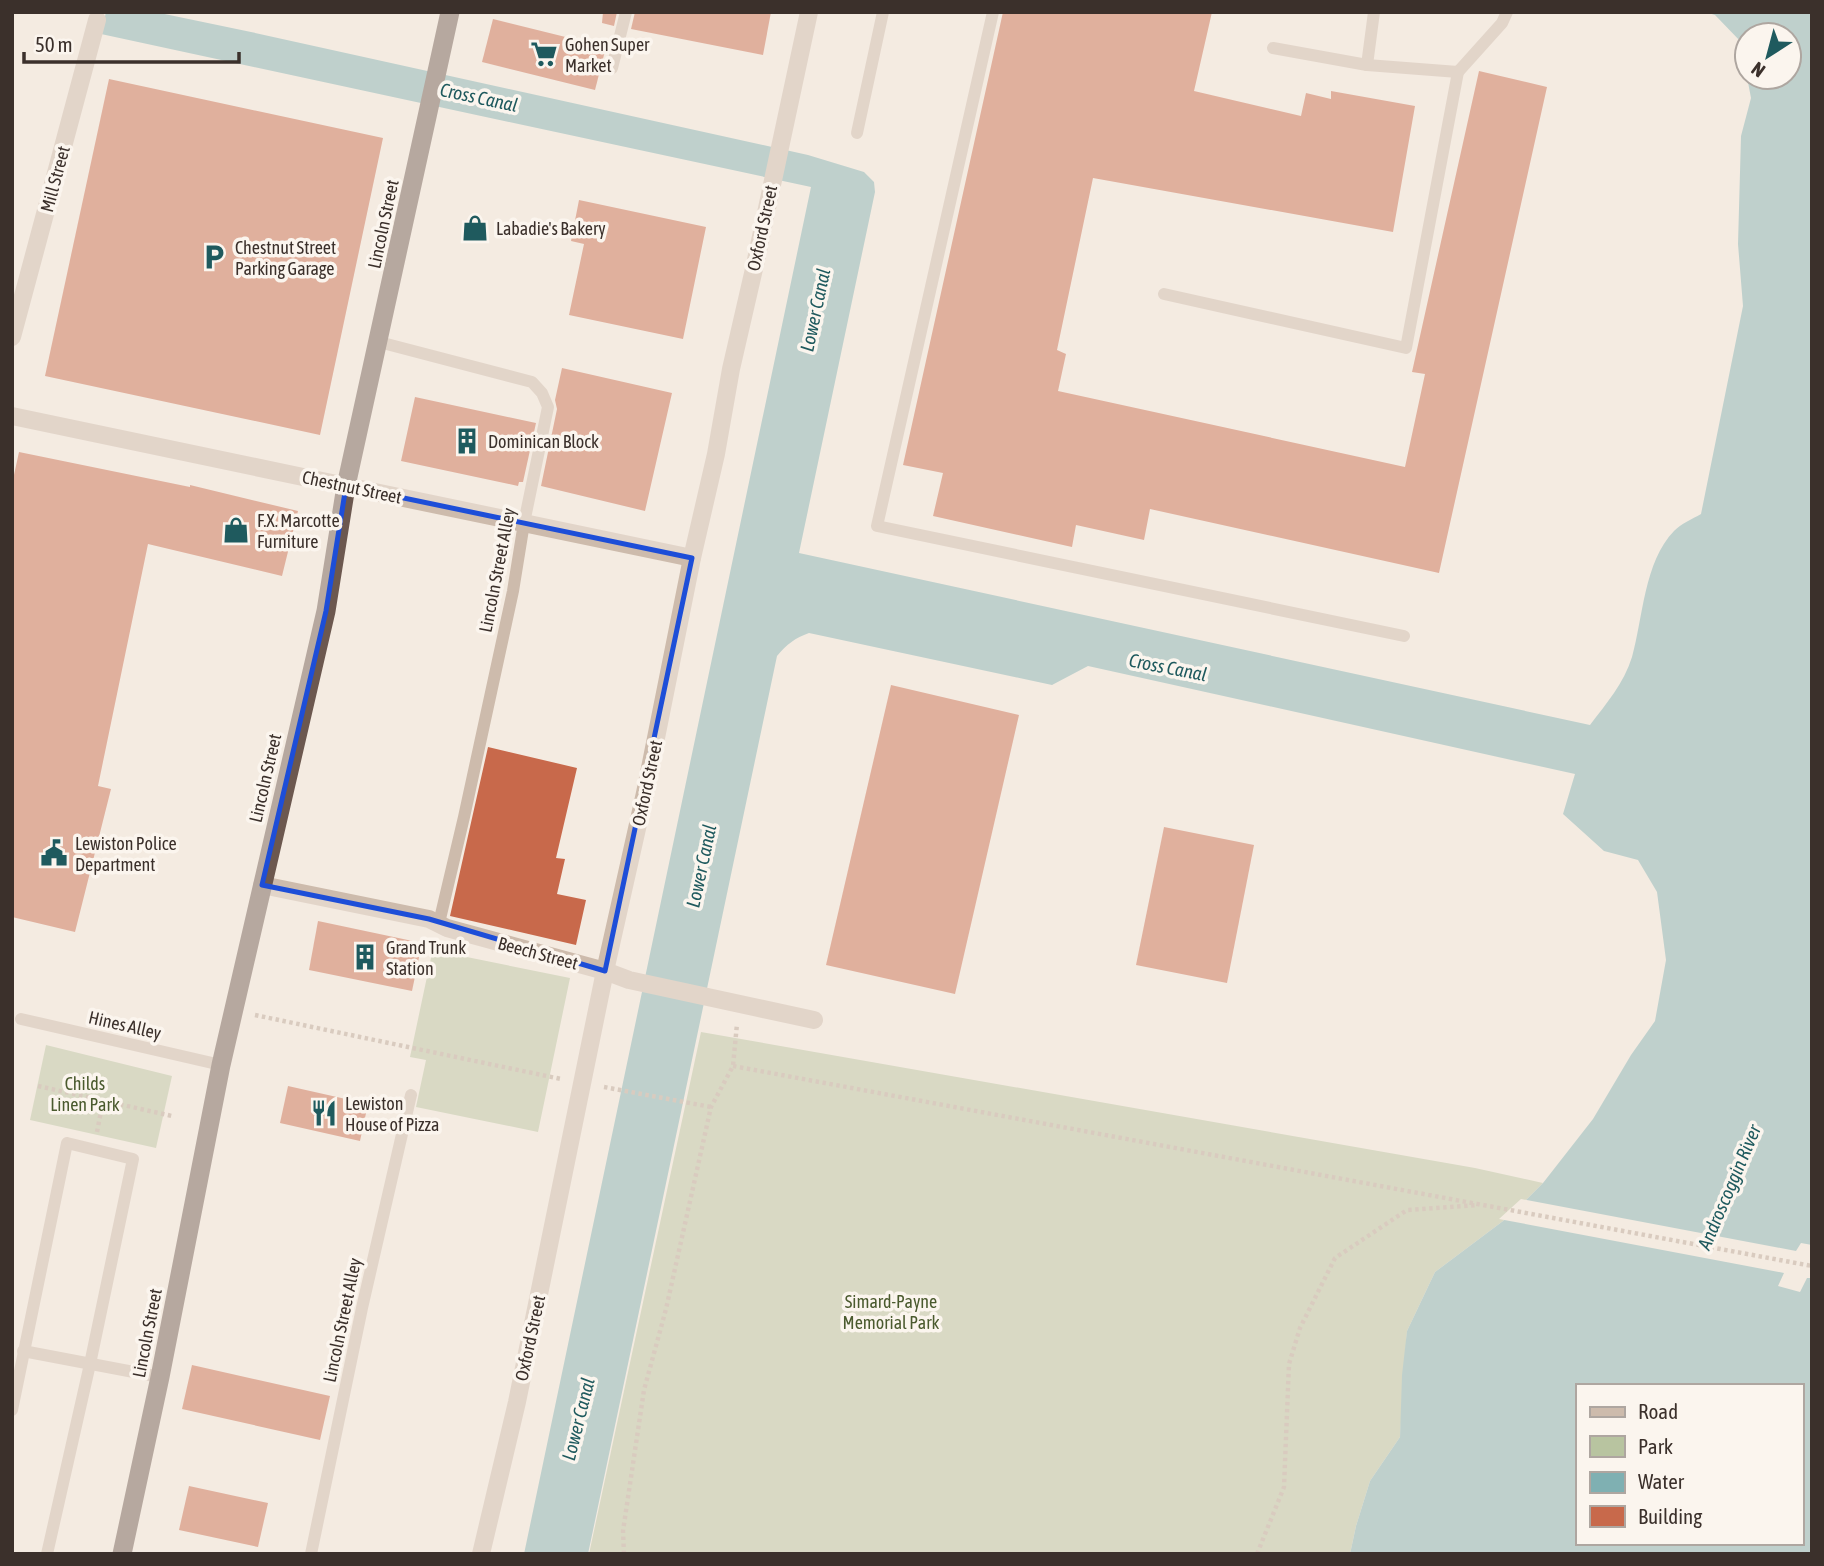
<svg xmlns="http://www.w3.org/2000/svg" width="1824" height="1566" font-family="'Asap Condensed',sans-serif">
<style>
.green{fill:#b8c4a0}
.water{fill:#7fb0b2;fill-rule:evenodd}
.pier{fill:#f4ebe1}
.building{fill:#c8694b}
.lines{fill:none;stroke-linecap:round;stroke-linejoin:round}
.path{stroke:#b9a596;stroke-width:4.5;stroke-dasharray:3.5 3.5;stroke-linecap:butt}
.service{stroke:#cdbbac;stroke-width:12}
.minor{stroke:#cdbbac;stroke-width:18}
.tertiary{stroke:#cdbbac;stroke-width:18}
.trunk{stroke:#6c584f;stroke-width:19}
.marked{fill:none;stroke:#1d4ed8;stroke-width:5;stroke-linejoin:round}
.labels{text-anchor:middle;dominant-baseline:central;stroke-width:7;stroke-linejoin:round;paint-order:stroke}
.poi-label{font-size:18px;fill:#3b302b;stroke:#fbf5ee;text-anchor:start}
.street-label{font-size:18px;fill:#3b302b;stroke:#fbf5ee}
.park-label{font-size:18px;fill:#4a5a2e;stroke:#fbf5ee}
.water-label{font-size:19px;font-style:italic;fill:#1f5a5e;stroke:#fbf5ee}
</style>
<rect width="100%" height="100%" fill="#f4ebe1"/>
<g class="green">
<path d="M435,939L442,952L570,978L538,1132L416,1107L426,1060L410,1057Z"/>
<path d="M701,1032L1475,1168L1543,1183L1511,1215L1435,1272L1407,1331L1400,1437L1370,1481L1356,1526L1350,1554H589Z"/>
<path d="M46,1045L172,1076L156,1148L30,1120Z"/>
</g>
<path class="water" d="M106,12H155L251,32L808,155L864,172L874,182L875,192L799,553L1590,725C1606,704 1624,683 1632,657C1643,618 1644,562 1674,531C1681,524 1692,519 1701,514L1743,306L1738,244L1741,136L1751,98L1747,77H1789V35H1747V75L1742,43L1715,15L1705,12H1812V1554H1350L1356,1526L1370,1481L1400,1437L1402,1375L1407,1331L1435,1272L1511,1215L1543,1183L1593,1119L1631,1055L1655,1021L1666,960L1657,892L1638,860L1604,851L1563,814L1575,774L1088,666L1052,685L809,633C795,638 787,644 777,656L588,1554H524L811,187L101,34ZM1577,1386H1801V1543H1577Z"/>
<path class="pier" d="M1521,1199L1796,1251L1801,1243L1812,1245V1278H1807L1800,1292L1778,1286L1784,1273L1499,1219Z"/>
<g class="building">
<path d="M603,12H617L614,26L602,23Z"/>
<path d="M635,12H771L763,55L631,29Z"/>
<path d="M1003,12H1212L1194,91L1301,116L1306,93L1331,99V91L1415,106L1393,232L1093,178L1057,350L1066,354L1058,391L1405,467L1425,374L1412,372L1479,71L1547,87L1439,573L1150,509L1144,540L1076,525L1072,547L933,516L943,473L903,465Z"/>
<path d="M493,19L606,47L595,90L482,62Z"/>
<path d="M109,79L383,138L320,435L45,376Z"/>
<path d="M579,200L706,227L683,339L569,315L584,244L571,241Z"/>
<path d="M562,368L672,393L645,511L541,486L557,409L555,400Z"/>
<path d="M415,397L536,423L523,482H519L518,486L401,461Z"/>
<path d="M19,452L190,487V485L298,511L282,576L148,544L98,786L111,789L75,932L12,917V484Z"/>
<path d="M891,685L1019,715L955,994L826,965Z"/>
<path d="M488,747L577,768L556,858L565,859L557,894L586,900L576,945L450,916Z"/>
<path d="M1164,827L1254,845L1227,983L1136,965Z"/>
<path d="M318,921L422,943L412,991L309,970Z"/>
<path d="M288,1086L368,1104L360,1141L280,1123Z"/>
<path d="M192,1365L330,1396L320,1440L182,1409Z"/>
<path d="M189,1486L268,1503L258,1547L179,1530Z"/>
</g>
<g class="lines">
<g class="path">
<path d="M255,1015L561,1079"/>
<path d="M733,1066L1812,1266"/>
<path d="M38,1086L172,1116"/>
<path d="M604,1087L711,1107"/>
<path d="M97,1132L103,1101"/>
<path d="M624,1554L623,1531L644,1390L666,1309L711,1107L733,1066L737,1024"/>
<path d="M1257,1554L1284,1487L1289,1364L1300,1328L1335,1258L1407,1210L1477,1205"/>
</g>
<g class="service">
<path d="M993,12L877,526L1404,636"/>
<path d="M1273,48L1367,65L1374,12"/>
<path d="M1367,65L1458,72L1502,23L1507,12"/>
<path d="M612,68L626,12"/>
<path d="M857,133L883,12"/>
<path d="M1164,294L1406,348L1458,72"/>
<path d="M379,342L532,382L542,393L548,407L524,523L513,591L464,817L439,923"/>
<path d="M21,1019L221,1065"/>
<path d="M23,1351L160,1377"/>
<path d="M12,1410L67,1143L133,1159L90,1364L47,1554"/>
<path d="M311,1554L362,1308L411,1095"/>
</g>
<g class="minor">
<path d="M12,337L97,20"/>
<path d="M346,486L692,558"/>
<path d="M262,885L429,919L447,928L605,971L629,980L814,1020"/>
<path d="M481,1554L517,1402L605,971L645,793L692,558L716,454L731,369L754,269L809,12"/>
</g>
<path class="tertiary" d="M12,416L346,486"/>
<path class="trunk" d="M122,1554L160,1377L221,1065L326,611L346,486L450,12"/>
</g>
<path d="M0 0H1824V1566H0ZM346,486L692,558L605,971L429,919L262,885L326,611Z" fill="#f4ebe1" fill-opacity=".55" fill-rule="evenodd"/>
<path class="marked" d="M346,486L692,558L605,971L429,919L262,885L326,611Z"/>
<defs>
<g id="supermarket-bare" transform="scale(2.1)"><path d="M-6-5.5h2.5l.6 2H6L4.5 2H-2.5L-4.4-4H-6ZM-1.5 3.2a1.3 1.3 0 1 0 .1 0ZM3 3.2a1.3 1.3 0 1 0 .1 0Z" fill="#1f5a5e" stroke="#fbf5ee" stroke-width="2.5" paint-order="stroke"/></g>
<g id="shop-bare" transform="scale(2.1)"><path d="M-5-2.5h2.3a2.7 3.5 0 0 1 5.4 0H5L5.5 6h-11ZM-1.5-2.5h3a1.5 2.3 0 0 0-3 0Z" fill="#1f5a5e" stroke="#fbf5ee" stroke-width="2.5" paint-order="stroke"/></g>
<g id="parking-bare" transform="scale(2.1)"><path d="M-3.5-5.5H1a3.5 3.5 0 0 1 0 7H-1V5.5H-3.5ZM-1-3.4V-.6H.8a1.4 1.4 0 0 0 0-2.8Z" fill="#1f5a5e" stroke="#fbf5ee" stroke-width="2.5" paint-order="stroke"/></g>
<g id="building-bare" transform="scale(2.1)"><path d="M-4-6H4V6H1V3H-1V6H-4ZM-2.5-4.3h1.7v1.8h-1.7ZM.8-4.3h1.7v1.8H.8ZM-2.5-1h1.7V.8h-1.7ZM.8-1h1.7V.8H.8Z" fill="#1f5a5e" stroke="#fbf5ee" stroke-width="2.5" paint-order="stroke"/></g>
<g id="civic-bare" transform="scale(2.1)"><path d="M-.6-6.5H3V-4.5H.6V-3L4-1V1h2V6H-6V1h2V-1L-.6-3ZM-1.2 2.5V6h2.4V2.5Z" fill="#1f5a5e" stroke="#fbf5ee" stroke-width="2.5" paint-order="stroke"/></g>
<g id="restaurant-bare" transform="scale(2.1)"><path d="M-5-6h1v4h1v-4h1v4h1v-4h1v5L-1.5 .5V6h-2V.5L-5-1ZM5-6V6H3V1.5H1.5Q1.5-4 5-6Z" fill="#1f5a5e" stroke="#fbf5ee" stroke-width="2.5" paint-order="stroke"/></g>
</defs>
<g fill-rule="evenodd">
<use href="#supermarket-bare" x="544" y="54"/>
<use href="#shop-bare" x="475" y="228"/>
<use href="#parking-bare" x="214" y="257"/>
<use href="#building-bare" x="467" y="441"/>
<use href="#shop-bare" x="236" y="530"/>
<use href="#civic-bare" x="54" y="853"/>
<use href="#building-bare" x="365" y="957"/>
<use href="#restaurant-bare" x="324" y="1113"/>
</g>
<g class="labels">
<g class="poi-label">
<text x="565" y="44">Gohen Super<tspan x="565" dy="21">Market</tspan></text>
<text x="496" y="228">Labadie's Bakery</text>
<text x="235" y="247">Chestnut Street<tspan x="235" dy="21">Parking Garage</tspan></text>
<text x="488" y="441">Dominican Block</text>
<text x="257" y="520">F.X. Marcotte<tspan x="257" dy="21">Furniture</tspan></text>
<text x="75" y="843">Lewiston Police<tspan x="75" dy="21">Department</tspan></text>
<text x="386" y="947">Grand Trunk<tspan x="386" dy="21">Station</tspan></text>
<text x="345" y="1103">Lewiston<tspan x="345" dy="21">House of Pizza</tspan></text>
</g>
<g class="street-label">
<text transform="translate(55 179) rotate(-75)">Mill Street</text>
<text transform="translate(383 224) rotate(-78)">Lincoln Street</text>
<text transform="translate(762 228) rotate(-78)">Oxford Street</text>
<text transform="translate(352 487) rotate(12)">Chestnut Street</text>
<text transform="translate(497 570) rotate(-79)">Lincoln Street Alley</text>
<text transform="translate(265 778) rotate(-77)">Lincoln Street</text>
<text transform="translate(647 783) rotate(-78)">Oxford Street</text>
<text transform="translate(538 953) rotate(15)">Beech Street</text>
<text transform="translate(125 1025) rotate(13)">Hines Alley</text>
<text transform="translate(342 1320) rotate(-78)">Lincoln Street Alley</text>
<text transform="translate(147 1333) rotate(-79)">Lincoln Street</text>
<text transform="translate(530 1338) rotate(-78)">Oxford Street</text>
</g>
<g class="park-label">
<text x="85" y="1083">Childs<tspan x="85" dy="21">Linen Park</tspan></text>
<text x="891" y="1301">Simard-Payne<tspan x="891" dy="21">Memorial Park</tspan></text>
</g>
<g class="water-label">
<text transform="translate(479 97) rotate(12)">Cross Canal</text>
<text transform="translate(815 310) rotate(-78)">Lower Canal</text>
<text transform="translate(1168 667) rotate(11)">Cross Canal</text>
<text transform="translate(701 866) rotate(-78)">Lower Canal</text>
<text transform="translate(1729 1187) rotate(-67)">Androscoggin River</text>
<text transform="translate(578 1419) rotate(-76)">Lower Canal</text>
</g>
</g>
<rect width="1824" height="1566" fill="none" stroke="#3b302b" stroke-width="28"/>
<rect x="1576" y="1384" width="228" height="161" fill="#fbf5ee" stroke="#aea6a0" stroke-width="2"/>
<rect x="1590" y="1407" width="35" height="10" fill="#cdbbac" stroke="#aea6a0" stroke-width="2"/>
<text x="1638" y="1419" font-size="21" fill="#3b302b">Road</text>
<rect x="1590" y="1436" width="35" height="21" fill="#b8c4a0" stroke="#aea6a0" stroke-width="2"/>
<text x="1638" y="1454" font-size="21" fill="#3b302b">Park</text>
<rect x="1590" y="1472" width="35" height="21" fill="#7fb0b2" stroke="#aea6a0" stroke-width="2"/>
<text x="1638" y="1489" font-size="21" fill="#3b302b">Water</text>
<rect x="1590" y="1506" width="35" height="21" fill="#c8694b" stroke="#aea6a0" stroke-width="2"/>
<text x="1638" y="1524" font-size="21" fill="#3b302b">Building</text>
<g transform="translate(1768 56) rotate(216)"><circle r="33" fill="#fbf5ee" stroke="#aea6a0" stroke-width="2"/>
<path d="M0-5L12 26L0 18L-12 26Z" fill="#1f5a5e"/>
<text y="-10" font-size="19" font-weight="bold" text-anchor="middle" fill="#3b302b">N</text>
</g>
<path d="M24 52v10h215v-10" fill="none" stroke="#3b302b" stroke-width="3.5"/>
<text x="35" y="52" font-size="21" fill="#3b302b" stroke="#fbf5ee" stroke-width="5" paint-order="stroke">50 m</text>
</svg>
